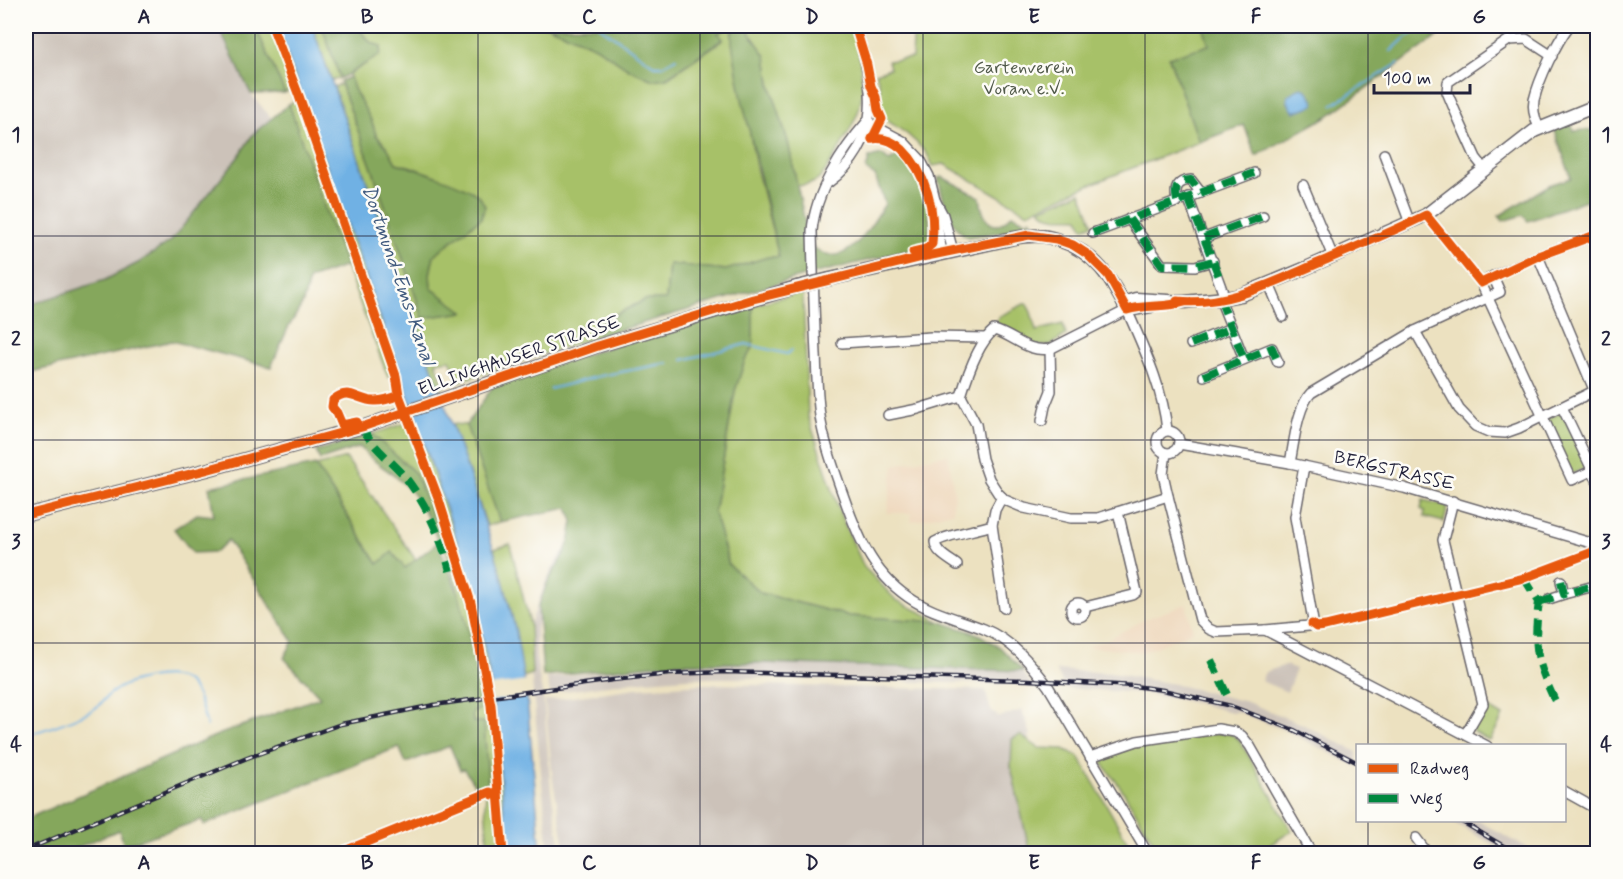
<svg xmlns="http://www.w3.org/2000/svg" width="1623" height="879" font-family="Mynerve,sans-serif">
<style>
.built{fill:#eed7bb}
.industrial{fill:#ccc2b9}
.green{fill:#a7c168;stroke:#647252;stroke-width:1.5}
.forest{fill:#85a75c;stroke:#54644c;stroke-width:1.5}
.water{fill:#6fb1e4;stroke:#486a90;stroke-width:1.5}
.pier{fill:#ece1c0}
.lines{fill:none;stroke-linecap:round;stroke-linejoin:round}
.stream{stroke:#6fb1e4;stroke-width:2}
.minor-casing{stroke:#69656a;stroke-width:12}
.major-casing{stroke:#69656a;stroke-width:15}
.minor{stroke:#fff;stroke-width:9}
.major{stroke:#fff;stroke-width:12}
.rail-casing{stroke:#22223b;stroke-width:4.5}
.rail{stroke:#fdfcf7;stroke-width:2;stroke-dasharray:7;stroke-linecap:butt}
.major-bridge-casing{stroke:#69656a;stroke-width:15;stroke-linecap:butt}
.major-bridge{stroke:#fff;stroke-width:12}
.quiet{stroke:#00873e;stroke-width:8;stroke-dasharray:15 8;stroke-linecap:butt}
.cycleway-casing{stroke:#fdfcf7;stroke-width:13}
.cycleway{stroke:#e8590c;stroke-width:9}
.grid{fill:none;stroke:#22223b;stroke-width:1.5;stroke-opacity:0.55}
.labels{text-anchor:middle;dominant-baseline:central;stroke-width:5;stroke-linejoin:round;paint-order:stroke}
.park-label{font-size:18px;fill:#515a4b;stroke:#fdfcf7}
.street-label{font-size:18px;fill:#22223b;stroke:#fdfcf7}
.water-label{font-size:20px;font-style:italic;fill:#415b7f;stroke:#fdfcf7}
.neatline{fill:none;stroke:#22223b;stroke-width:2}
.grid-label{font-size:20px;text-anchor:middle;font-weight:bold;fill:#22223b}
</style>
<rect width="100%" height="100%" fill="#fdfcf7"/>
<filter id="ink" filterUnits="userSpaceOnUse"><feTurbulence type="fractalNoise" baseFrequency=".0167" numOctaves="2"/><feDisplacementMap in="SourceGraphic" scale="12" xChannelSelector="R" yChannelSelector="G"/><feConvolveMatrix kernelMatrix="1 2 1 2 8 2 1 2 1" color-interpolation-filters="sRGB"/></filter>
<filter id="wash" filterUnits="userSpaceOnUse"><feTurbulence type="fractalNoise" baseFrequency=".008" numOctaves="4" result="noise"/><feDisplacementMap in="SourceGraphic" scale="24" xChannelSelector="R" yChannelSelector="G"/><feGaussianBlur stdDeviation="1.35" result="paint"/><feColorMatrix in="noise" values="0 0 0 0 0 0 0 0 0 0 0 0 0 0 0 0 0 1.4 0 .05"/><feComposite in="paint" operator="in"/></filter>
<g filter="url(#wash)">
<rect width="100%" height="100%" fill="#ece1c0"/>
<g class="built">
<path d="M948,454L955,497L953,503V512L911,522L912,513H887L894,465Z"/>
<path d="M1186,604L1193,631L1144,652L1088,647V646L1107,640L1145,619Z"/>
</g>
<g class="industrial">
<path d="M26,26H218L251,94L272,119L253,134L239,156L171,241L138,263L105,280L26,306Z"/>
<path d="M580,527L545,597L536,628V658L544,705L551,791L562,853H549L530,661V625L546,581L557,560Z"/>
<path d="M674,663H762L1022,671L1032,685L764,678H687L630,682L550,693L547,678Z"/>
<path d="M1286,665L1296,669L1287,692L1261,681L1265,672Z"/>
<path d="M1056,670L1111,673L1174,684L1247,702L1304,725L1357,752V767L1289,732L1235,711V713L1192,702L1141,693L1065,688Z"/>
<path d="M708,684L985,690L991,711L999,717L1022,710L1031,735L1028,736L1030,743L1020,736L1012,739L1011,767L1030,853H566L553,781L545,701L636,688Z"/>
<path d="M1451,821H1478L1536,853H1508Z"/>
</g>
<g class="green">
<path d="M255,26H277L298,83L285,93Z"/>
<path d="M312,26H322L340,78L332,81Z"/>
<path d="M356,26H548L596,47L629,69L653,80L667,78L723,40L717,33L732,26H737L732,33L756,167L779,257H768L727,270L669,264L666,300H645L596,324L599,336L457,382V375L450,360L436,362L444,387L439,389L334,87L341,84L373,171L423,318L463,312L431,288L430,274L434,255L481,218L413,167L396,163L387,147L376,135L372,122L354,89L349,74L380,55L381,47L371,43Z"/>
<path d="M744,26H855C857,51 866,80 860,105C858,119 829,168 819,179C814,184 805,185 797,186L788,142L770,83L766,56Z"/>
<path d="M914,26H1203L1209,45L1169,58L1199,142L1081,188L1028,213L944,164L933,166L927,154L917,143L907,134L882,117L879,113L880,86L876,73L890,68L888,61L912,58Z"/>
<path d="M303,97L399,372L388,377L331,227L289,104Z"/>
<path d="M1081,192L1093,224L1083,228L1079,218C1066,217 1049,221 1040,209Z"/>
<path d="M798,293H803L808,416L841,516L864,567L896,600L941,622L849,616L761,593L729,565L714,513L735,391L745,360L753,348V305Z"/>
<path d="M1026,303L1031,312L1036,331L1063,324L1066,335L1049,346H1033L995,323L1000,316Z"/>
<path d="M1562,412L1587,467L1572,474L1546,419Z"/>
<path d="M416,420L466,567L478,614L489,672L479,675L457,587L442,538L415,473L372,434Z"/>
<path d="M452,424L466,425L500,522L487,526Z"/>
<path d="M346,458L416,560L405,569L378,564L316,466Z"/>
<path d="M1423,500L1448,506L1444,522L1424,517L1425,511L1421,509Z"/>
<path d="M510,544L530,624L532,674L523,677L510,606L494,549Z"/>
<path d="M494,702L508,853H488L485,803L488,783L484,722H473L472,712L482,708V705Z"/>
<path d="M1486,706L1503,716L1490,741L1472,731Z"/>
<path d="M1219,733L1231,734L1240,741L1292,831L1257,853H1160L1121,788L1102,763C1104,759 1104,757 1107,755C1127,742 1193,737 1219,733Z"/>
<path d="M1020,735L1039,748L1064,749L1079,757L1134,853H1030L1011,767L1012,739Z"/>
</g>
<g class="forest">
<path d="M218,26H255L285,93L251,94Z"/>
<path d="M322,26H356L371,43L381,46L380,55L349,74L340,78Z"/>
<path d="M548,26H732L718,33L723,39L666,78L653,80L629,69L596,47Z"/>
<path d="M737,26H745L766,56L770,83L788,142L810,246C815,248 821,253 827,255C854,260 872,223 885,204L875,176L866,170L869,158L882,155L889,161L904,153C910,160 918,167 921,176C929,196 931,223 929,244L919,248L796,278L599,336L596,324L645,300H666L669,264L726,270L768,257H779L741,95L732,43V33Z"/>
<path d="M1203,26H1452L1328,116L1256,156L1244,125L1199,142L1169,57L1209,45Z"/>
<path d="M350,77L354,89L372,122L376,135L387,147L396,163C412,167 469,186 480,197C482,200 483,203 485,206L481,218L434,255L430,274L431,288L464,312L423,318L373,171L341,84L340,81Z"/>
<path d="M289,104L331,227L347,266L309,279L303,303L288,328L271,367L172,341L26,373V306L105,280L138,263L171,241L239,156L253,134Z"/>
<path d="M1570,122L1574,131L1597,129V196L1528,221L1523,215L1503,221L1499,216L1549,185L1571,178L1554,128Z"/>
<path d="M942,177L980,197C982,218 992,238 1012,214L1028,222L1030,219L1036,227L968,237C947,226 944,199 938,178Z"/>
<path d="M753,305V348L745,360L735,391L714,513L729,565L761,593L849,616L941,622L978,634L1000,647L1023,671L762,663H675L543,676L538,607L547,583L565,552L570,538L573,521L568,508L500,522L466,425L494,385L603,349Z"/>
<path d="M372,434L415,473L442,538L438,543L460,598L479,675L483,708L472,713L473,722H484L488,783L476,787L464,769L460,770L450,746L406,763L399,747L204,825L202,820L124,845L119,830L64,853H26V819L215,736L320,697L284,658L293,641L228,540L216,552L193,553L174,529L197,514L214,516L209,487L315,465L378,564L392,552L405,568L438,542C430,519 416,494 397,478C383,466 371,461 360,447L320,460L316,451Z"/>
</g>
<g class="water">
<path d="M277,26H312L471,479L502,576L516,632L527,699L541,853H508L491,683L478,614L466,567L406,390Z"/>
<path d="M1301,87C1308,89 1314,98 1314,105L1294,112C1290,107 1286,101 1288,95Z"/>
</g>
<path class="pier" d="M527,681L530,696L491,701L489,686Z"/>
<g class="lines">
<g class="stream">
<path d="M599,26L655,66H662L676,58"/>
<path d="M1391,51L1405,38L1426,26"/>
<path d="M1332,105L1399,63"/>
<path d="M683,360L746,344L787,354L792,350"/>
<path d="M550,389L600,376L668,363"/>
<path d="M26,688L29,734C50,728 75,720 94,709C101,705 104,698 111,693C127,681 171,668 189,683C199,693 203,713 207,726"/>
</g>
</g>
</g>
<g filter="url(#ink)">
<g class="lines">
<g class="minor-casing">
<g id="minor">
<path d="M867,122C842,150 815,193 812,231C813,272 814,313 816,354C817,376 817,400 821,422C825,445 834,469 842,492C856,532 871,572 908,597C931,613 959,619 984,629C1011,640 1031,663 1048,686L1148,854"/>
<path d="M867,122L903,141L920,159L929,176L935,200L943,215L953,251"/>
<path d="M1539,128C1535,119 1532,110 1534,100C1539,79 1556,43 1569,26"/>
<path d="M1384,154L1410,223"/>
<path d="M1484,168L1476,158L1458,118L1447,92L1448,82L1509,40L1526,39L1552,56"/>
<path d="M828,183C884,141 875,84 855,26"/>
<path d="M1303,185L1333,257"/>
<path d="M1188,197L1225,298"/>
<path d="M935,200L934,206L942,253"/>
<path d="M1177,201C1174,188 1177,181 1191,180L1201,193"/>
<path d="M1426,215L1481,283L1572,480L1598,468"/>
<path d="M1129,219L1162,265L1195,266L1213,261"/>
<path d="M1093,233L1254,173"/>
<path d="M1204,238L1263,216"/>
<path d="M1538,256L1595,392"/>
<path d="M1488,279L1538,256L1598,234"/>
<path d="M1269,284L1283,317"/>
<path d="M1220,299L1244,359"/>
<path d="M1415,331L1459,409L1475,426L1489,432L1505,433L1519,428L1598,389"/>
<path d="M842,343L931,337L986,338"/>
<path d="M1191,344L1231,328"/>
<path d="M1204,376L1272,348L1278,362"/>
<path d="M1562,407L1598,482"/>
<path d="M888,415L918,409L961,396"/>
<path d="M1042,421L1045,406L1051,391L1050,349"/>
<path d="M1167,430C1163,388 1144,349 1127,310L1050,349C1027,353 1015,336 994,330C978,343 967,376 961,396L976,424L982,459L989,479L998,493L1005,500L1024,508L1071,518H1098L1168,496"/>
<circle cx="1168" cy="442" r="11"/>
<path d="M1179,444L1290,463L1404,488L1598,545"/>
<path d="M1166,453L1163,474L1168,496L1200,620L1209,629L1216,632L1265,630L1487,746"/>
<path d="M1290,463C1294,444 1297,407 1311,393L1415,331L1500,292L1493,276"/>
<path d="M1002,497L995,510L992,525L1004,608"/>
<path d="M1453,501L1443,540L1483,704L1466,733"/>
<path d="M957,565C949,559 936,553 935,542C945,535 978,530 992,525"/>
<path d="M1561,581L1564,594L1598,585"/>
<path d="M1549,599L1564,594"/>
<circle cx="1078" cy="610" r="7"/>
<path d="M1085,607L1133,595L1137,592L1118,512"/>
<path d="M1265,630L1309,626L1313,621L1295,517L1304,466"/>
<path d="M1090,757L1137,741L1218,729L1235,732L1242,736L1250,746L1312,854"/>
<path d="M1564,791L1598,810"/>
<path d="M1416,838L1428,854"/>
<path d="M337,854L490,792"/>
</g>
</g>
<g class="major-casing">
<g id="major">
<path d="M830,279L1001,241C1010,239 1020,236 1029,236C1040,235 1051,237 1061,241C1096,253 1111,279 1127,310L1151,306"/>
<path d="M1123,303L1136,299L1184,302L1225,298L1241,295L1304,269L1426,215L1534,131L1598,105"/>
<path d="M26,515L206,470L362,427L598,346L797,287"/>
</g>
</g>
<use href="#minor" class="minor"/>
<use href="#major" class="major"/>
<g class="rail-casing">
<g id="rail">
<path d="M1459,820L1517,854"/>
<path d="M26,850L247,758L341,724L434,705L613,680L669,674L726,672L1028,680L1134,686L1163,690L1231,706L1294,730L1358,763"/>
</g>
</g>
<use href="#rail" class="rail"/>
<g class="major-bridge-casing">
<path id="major-bridge" d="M797,287L830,279"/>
</g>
<use href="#major-bridge" class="major-bridge"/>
<g class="quiet">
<path d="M1188,197L1221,282"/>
<path d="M1177,201C1174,188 1177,181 1191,180L1201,193"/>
<path d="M1129,219L1162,265L1195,266L1213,261"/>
<path d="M1093,233L1254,173"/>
<path d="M1204,238L1263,216"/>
<path d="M1220,299L1244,359"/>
<path d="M1191,344L1231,328"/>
<path d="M1204,376L1272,348L1278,362"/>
<path d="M362,427C371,445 387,457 401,472C424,499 441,536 450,571"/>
<path d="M1524,578L1539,602C1533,646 1536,661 1555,701"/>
<path d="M1561,581L1564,594L1598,585"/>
<path d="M1539,602L1564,594"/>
<path d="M1211,660L1228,697"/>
</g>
<g class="cycleway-casing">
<g id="cycleway">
<path d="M272,26L299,96L396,376L399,395L439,500L471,603L491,705L503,854"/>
<path d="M855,26L867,65L871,86L876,97L878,110L882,119L872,139"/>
<path d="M872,139C884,137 893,141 902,149C926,172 936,211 932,244L926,249L913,252"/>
<path d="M1177,301C1228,307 1276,281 1321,262C1356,247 1392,232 1426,215L1481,283L1538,256L1598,234"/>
<path d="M357,422L342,425L337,413L332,407L333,400C350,386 357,401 375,401C383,401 392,398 399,395"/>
<path d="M26,515L206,470L362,427L598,346L753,299L927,256L1029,235L1056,239L1073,245L1087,254L1108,275L1127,310C1145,304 1166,308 1184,302"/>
<path d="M1312,624L1316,627L1325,626L1524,578L1598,550"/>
<path d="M337,854L490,792L493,795L498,794"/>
</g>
</g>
<use href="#cycleway" class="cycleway"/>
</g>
</g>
<path class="grid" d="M255,26V854M478,26V854M700,26V854M923,26V854M1145,26V854M1368,26V746M26,236H1598M26,440H1598M26,643H1598M1368,820V854"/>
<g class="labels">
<g class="park-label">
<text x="1024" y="68">Gartenverein<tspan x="1024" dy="21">Voran e.V.</tspan></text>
</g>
<g class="street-label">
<text transform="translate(519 356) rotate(-19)">ELLINGHAUSER STRASSE</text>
<text transform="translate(1394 471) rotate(13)">BERGSTRASSE</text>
</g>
<g class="water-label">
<text transform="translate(398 275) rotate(71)">Dortmund-Ems-Kanal</text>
</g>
</g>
<rect width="1623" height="879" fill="none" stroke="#fdfcf7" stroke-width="66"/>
<rect x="1356" y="744" width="210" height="78" fill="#fdfcf7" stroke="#a5a5ac" stroke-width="1.5"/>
<rect x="1368" y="764" width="30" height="9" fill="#e8590c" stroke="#a5a5ac" stroke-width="1.5"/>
<text x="1410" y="774" font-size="18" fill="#22223b">Radweg</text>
<rect x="1368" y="794" width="30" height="9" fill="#00873e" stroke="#a5a5ac" stroke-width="1.5"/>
<text x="1410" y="804" font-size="18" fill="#22223b">Weg</text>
<path d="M1374 84v9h96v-9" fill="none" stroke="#22223b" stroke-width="3"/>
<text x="1383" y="84" font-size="18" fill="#22223b" stroke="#fdfcf7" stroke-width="4.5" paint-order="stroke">100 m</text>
<rect x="33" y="33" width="1557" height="813" class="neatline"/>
<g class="grid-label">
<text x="144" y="23">A</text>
<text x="367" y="23">B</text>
<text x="589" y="23">C</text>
<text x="812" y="23">D</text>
<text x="1034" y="23">E</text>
<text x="1256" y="23">F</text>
<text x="1479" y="23">G</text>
<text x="16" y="141">1</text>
<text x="1606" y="141">1</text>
<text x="16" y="345">2</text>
<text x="1606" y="345">2</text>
<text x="16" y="548">3</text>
<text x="1606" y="548">3</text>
<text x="16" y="751">4</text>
<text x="1606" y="751">4</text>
<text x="144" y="869">A</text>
<text x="367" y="869">B</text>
<text x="589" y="869">C</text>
<text x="812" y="869">D</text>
<text x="1034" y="869">E</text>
<text x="1256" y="869">F</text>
<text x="1479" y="869">G</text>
</g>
</svg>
